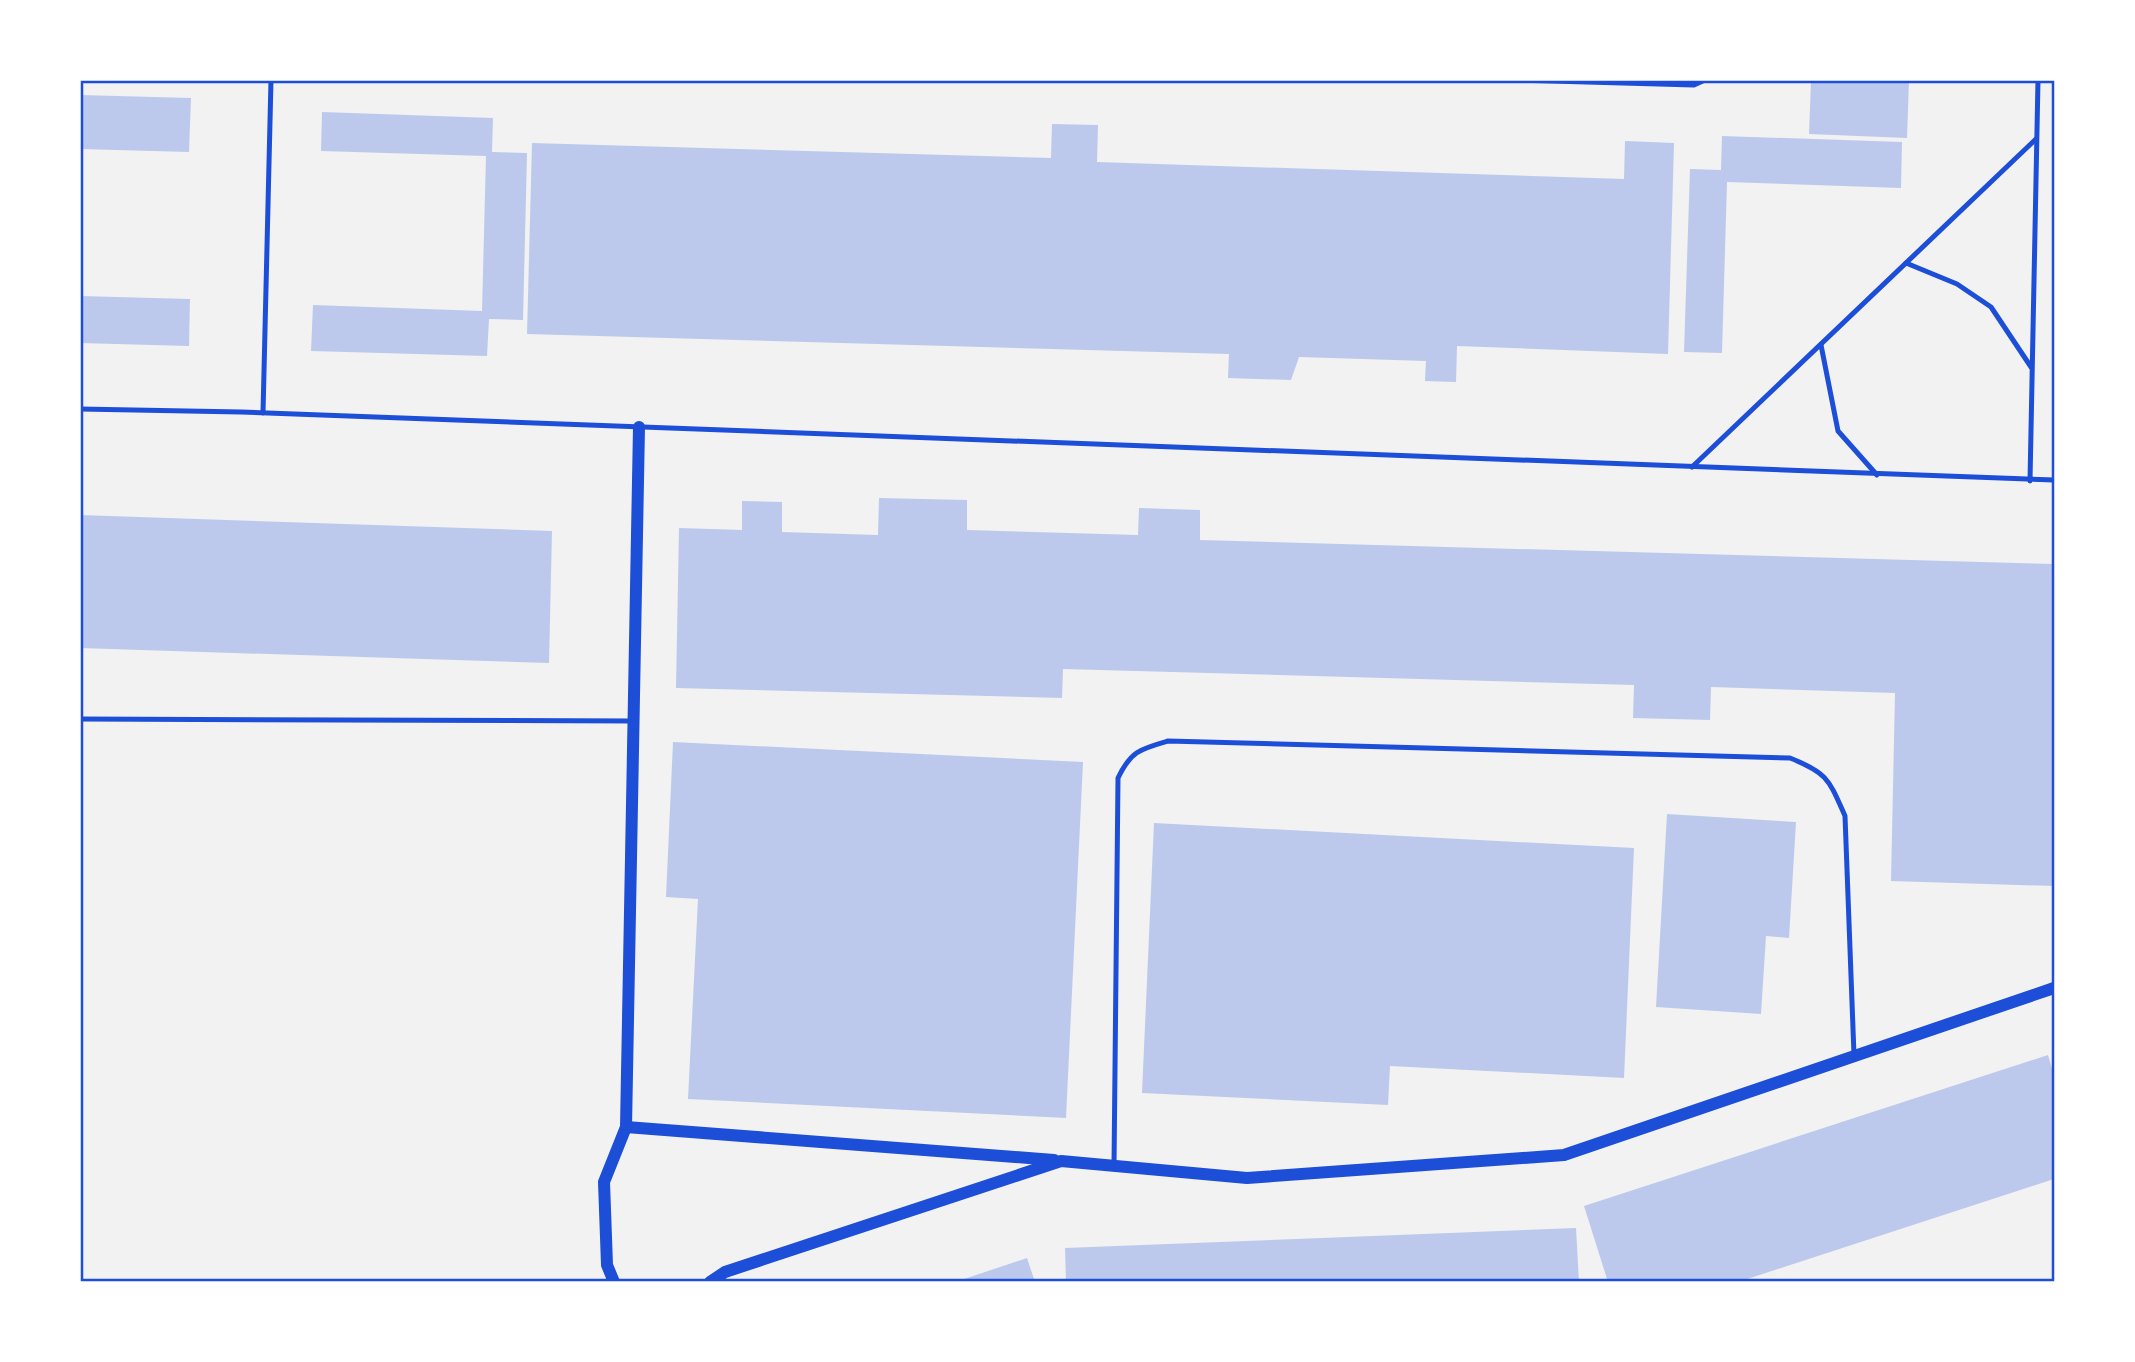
<svg xmlns="http://www.w3.org/2000/svg" width="2135" height="1362" font-family="'Titillium Web',sans-serif">
  <rect width="100%" height="100%" fill="#f2f2f2"/>
  <g fill="#bdc9ec">
    <polygon points="1811,80 1909,80 1907,138 1809,134"/>
    <polygon points="80,95 191,98 189,152 80,149"/>
    <polygon points="322,112 493,118 492,152 527,153 523,320 489,319 487,356 311,351 313,305 482,311 486,156 321,151"/>
    <polygon points="1052,124 1098,125 1097,162 1624,179 1625,141 1674,143 1668,354 1457,346 1456,382 1425,381 1426,361 1299,357 1291,380 1228,378 1229,354 527,334 532,143 1051,158"/>
    <polygon points="1722,136 1902,142 1901,188 1727,182 1722,353 1684,352 1690,169 1721,170"/>
    <polygon points="80,296 190,299 189,346 80,343"/>
    <polygon points="879,498 967,500 967,530 1138,535 1139,508 1200,510 1200,540 2054,564 2054,886 1891,881 1895,693 1711,687 1710,720 1633,718 1634,685 1063,669 1062,698 676,688 679,528 742,530 742,501 782,502 782,532 878,535"/>
    <polygon points="80,515 552,531 549,663 80,648"/>
    <polygon points="673,742 1083,762 1066,1118 688,1099 698,899 666,897"/>
    <polygon points="1667,814 1796,822 1789,938 1766,936 1761,1014 1656,1007"/>
    <polygon points="1154,823 1634,848 1624,1078 1390,1066 1388,1105 1142,1093"/>
    <polygon points="2048,1055 2054,1076 2054,1179 1738,1282 1608,1282 1584,1206"/>
    <polygon points="1576,1228 1579,1282 1066,1282 1065,1248"/>
    <polygon points="1027,1258 1035,1282 958,1282 958,1281"/>
  </g>
  <g fill="none" stroke-linecap="round" stroke-linejoin="round">
    <g stroke="#1d4ed8" stroke-width="5">
      <polyline points="1515,80 1694,85 1705,80"/>
      <polyline points="1906,263 1957,284 1991,307 2031,367"/>
      <polyline points="1821,345 1838,431 1877,475"/>
      <polyline points="80,409 241,412 2054,480"/>
      <polyline points="263,413 271,80"/>
      <polyline points="1692,467 2036,139"/>
      <polyline points="2030,481 2038,80"/>
      <polyline points="80,719 633,721"/>
      <path d="M1114,1166L1118,778C1131,751 1140,749 1168,741L1790,758C1828,773 1829,780 1845,816L1854,1055"/>
    </g>
    <g stroke="#1d4ed8" stroke-width="12">
      <polyline points="626,1127 1054,1160"/>
      <polyline points="614,1282 607,1265 604,1182 626,1127 639,427"/>
      <polyline points="710,1282 725,1272 1061,1161 1247,1178 1564,1155 2054,988"/>
    </g>
  </g>
  <rect width="2135" height="1362" fill="none" stroke="#ffffff" stroke-width="164"/>
  <rect x="82" y="82" width="1971" height="1198" fill="none" stroke="#1d4ed8" stroke-width="2.5"/>
</svg>
